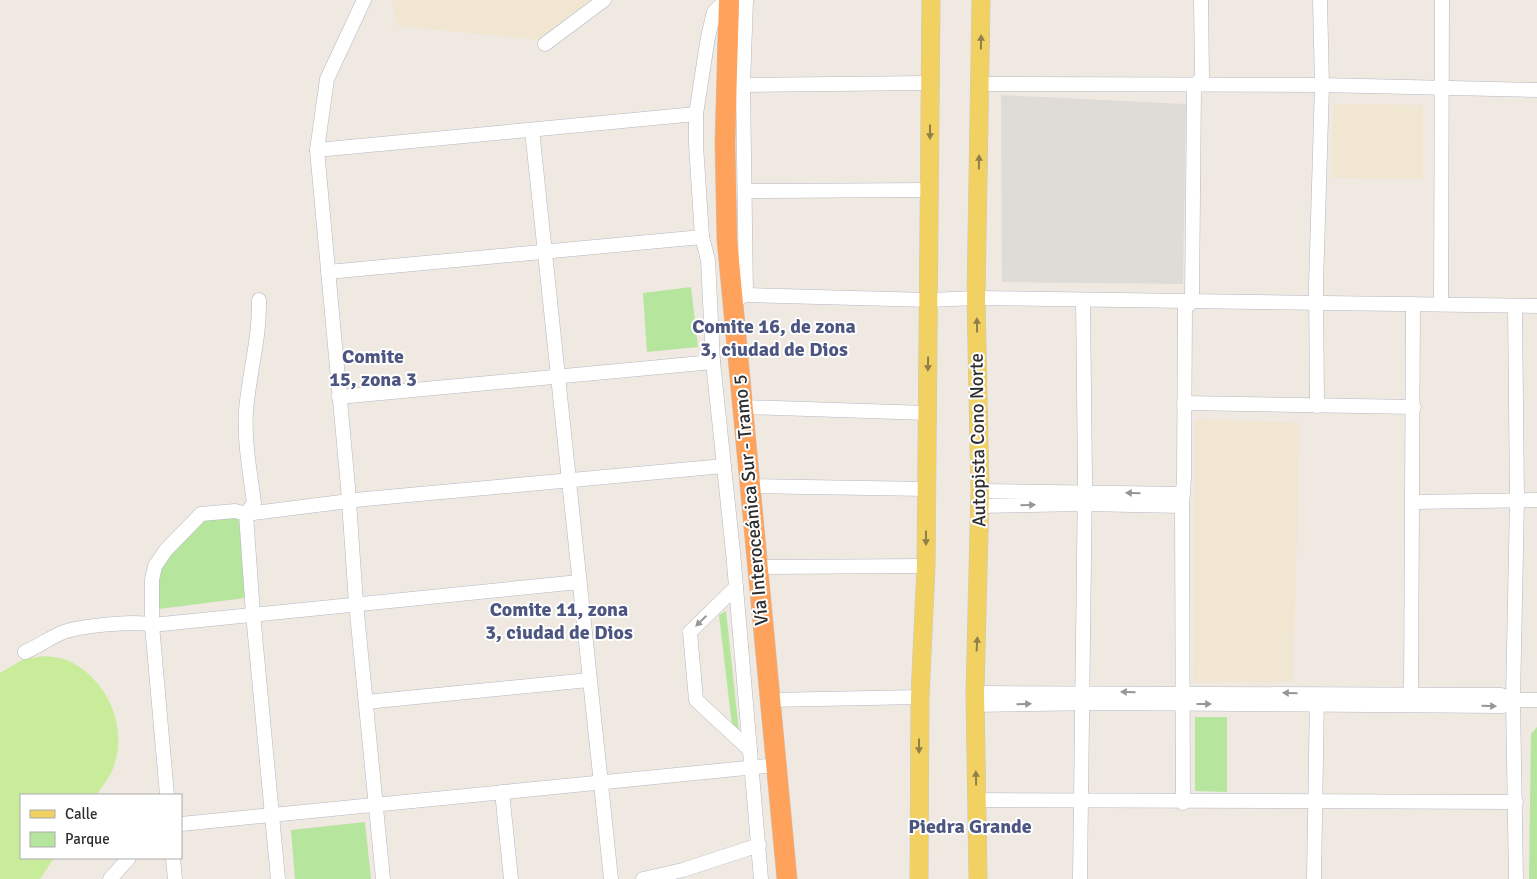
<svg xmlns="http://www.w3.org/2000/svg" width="1537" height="879" font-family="Signika,sans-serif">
  <rect width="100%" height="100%" fill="#efe9e1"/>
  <g fill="#f0e6d1">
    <polygon points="392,0 598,0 541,40 397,26"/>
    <polygon points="1333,104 1423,105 1423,179 1332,178"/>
    <polygon points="1195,419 1300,423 1293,682 1193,682"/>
  </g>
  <g fill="#b6e59e">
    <polygon points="691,287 698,347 647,352 643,293"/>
    <path d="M239,518L245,598L159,609C158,596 156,582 160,570C166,550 189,533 203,519Z"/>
    <polygon points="726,611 739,732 732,726 719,615"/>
    <polygon points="1195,717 1227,717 1227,792 1195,791"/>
    <polygon points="1537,727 1537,879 1529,879 1531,734"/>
    <polygon points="365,822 371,879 295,879 291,830"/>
  </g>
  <path fill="#c9ec9a" d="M45,656C53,657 64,658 71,662C110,682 130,732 111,773C107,781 101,788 96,795H21V858H54L40,879H0V673L24,659Z"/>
  <polygon fill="#dfdcd8" points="1001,95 1186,104 1183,284 1002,282"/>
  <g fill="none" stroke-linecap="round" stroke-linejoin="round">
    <g stroke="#b4b7c1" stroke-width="15">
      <g id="minor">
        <polyline points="364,0 327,79 317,150 348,487 356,603 383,879"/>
        <polyline points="726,0 714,12 708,37 696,114 696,145 702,237 708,260 713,362 733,552 761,879"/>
        <polyline points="746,0 743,85 746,295"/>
        <polyline points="545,44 604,0"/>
        <polyline points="980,84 1322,85 1537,90"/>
        <polyline points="743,85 930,83"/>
        <polyline points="532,130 611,879"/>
        <polyline points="317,150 696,114"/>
        <polyline points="746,191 929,190"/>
        <polyline points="328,272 702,237"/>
        <path d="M259,300C260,338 249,373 246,411C244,441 250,472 254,503L246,514L253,614L278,879"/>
        <polyline points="733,301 746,295 929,300 976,298 1537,306"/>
        <polyline points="1441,304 1442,0"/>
        <polyline points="1515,307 1517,500 1513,700 1516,879"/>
        <polyline points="339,397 713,362"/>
        <polyline points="1184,403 1414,407"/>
        <polyline points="1317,406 1316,285 1322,85 1320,0"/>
        <polyline points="743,407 927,413"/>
        <polyline points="750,486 926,489"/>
        <polyline points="980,491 1182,494"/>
        <polyline points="1413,502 1537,500"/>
        <polyline points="979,506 1084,504 1182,506"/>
        <polyline points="757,567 926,566"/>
        <polyline points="736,587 690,632 696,700 750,750"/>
        <path d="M25,652C37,647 48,639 59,634C75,626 136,620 152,625L579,582"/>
        <polyline points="975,693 1501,695 1513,700 1537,700"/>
        <polyline points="1411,696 1413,304"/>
        <polyline points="770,700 920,697"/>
        <polyline points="366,702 589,680"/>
        <polyline points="975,705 1101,703 1502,706 1513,700"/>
        <polyline points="502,792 511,879"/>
        <polyline points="167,795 152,625 152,580 155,566 166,550 201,514 235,511 246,514 365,499 724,466"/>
        <polyline points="977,800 1516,802"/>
        <polyline points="1183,803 1182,506 1184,478 1185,308 1192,302 1194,86 1202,78 1201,0"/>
        <polyline points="181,824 777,765"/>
        <polyline points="173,858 175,879"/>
        <polyline points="110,879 129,858"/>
        <polyline points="643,879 683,870 759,845"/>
        <polyline points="1080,879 1085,479 1083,300"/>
        <polyline points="1314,879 1317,697"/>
      </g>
    </g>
    <g stroke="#c9c9c9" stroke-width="19">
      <g id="major">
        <polyline points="919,879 920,697 926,566 931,0"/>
        <polyline points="978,879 975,693 980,491 976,298 981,0"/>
      </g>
    </g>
    <g stroke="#c9c9c9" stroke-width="21">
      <polyline id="highway" points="729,0 725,143 727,240 787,879"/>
    </g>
    <use href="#minor" stroke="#fff" stroke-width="14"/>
    <use href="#major" stroke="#f2d163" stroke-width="18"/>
    <use href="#highway" stroke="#ffa35c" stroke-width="20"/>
  </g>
  <defs><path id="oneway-solid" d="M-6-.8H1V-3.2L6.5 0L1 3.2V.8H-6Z" transform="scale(1.25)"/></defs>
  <g fill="#908048">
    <use href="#oneway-solid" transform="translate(981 42) rotate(-89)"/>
    <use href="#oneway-solid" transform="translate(930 132) rotate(90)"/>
    <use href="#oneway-solid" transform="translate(979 162) rotate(-89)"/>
    <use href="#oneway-solid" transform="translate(977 325) rotate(-91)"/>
    <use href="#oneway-solid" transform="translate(928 364) rotate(91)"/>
    <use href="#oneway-solid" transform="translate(926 538) rotate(90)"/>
    <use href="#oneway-solid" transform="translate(977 644) rotate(-87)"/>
    <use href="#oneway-solid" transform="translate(919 746) rotate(90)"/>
    <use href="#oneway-solid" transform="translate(976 778) rotate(-91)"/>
  </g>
  <g fill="#969696">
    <use href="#oneway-solid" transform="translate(1133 493) rotate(-179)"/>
    <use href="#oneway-solid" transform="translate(1028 505) rotate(-1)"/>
    <use href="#oneway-solid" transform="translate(701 621) rotate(136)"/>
    <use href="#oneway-solid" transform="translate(1128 692) rotate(-179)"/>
    <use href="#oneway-solid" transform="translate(1290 693) rotate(-179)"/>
    <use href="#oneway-solid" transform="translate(1024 704) rotate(-1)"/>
    <use href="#oneway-solid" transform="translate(1204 704)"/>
    <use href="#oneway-solid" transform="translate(1489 706) rotate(1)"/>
  </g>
  <g text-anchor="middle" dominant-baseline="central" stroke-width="4" stroke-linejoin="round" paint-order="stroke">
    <g font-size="19" fill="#2e2e2e" stroke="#fff">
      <text transform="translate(978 440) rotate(-91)">Autopista Cono Norte</text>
      <text transform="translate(751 500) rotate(-95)">Vía Interoceánica Sur - Tramo 5</text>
    </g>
    <g font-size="20" font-weight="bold" fill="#4d5680" stroke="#fff">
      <text x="774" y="326">Comite 16, de zona<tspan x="774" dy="23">3, ciudad de Dios</tspan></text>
      <text x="373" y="356">Comite<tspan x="373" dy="23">15, zona 3</tspan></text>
      <text x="559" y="609">Comite 11, zona<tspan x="559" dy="23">3, ciudad de Dios</tspan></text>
      <text x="970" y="826">Piedra Grande</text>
    </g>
  </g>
  <rect x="20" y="794" width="162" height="65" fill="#ffffff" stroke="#ababab"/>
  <rect x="30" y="810" width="25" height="8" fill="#f2d163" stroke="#ababab"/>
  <text x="65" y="819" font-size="15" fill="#2e2e2e">Calle</text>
  <rect x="30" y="832" width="25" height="15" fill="#b6e59e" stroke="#ababab"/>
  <text x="65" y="844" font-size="15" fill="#2e2e2e">Parque</text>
</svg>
